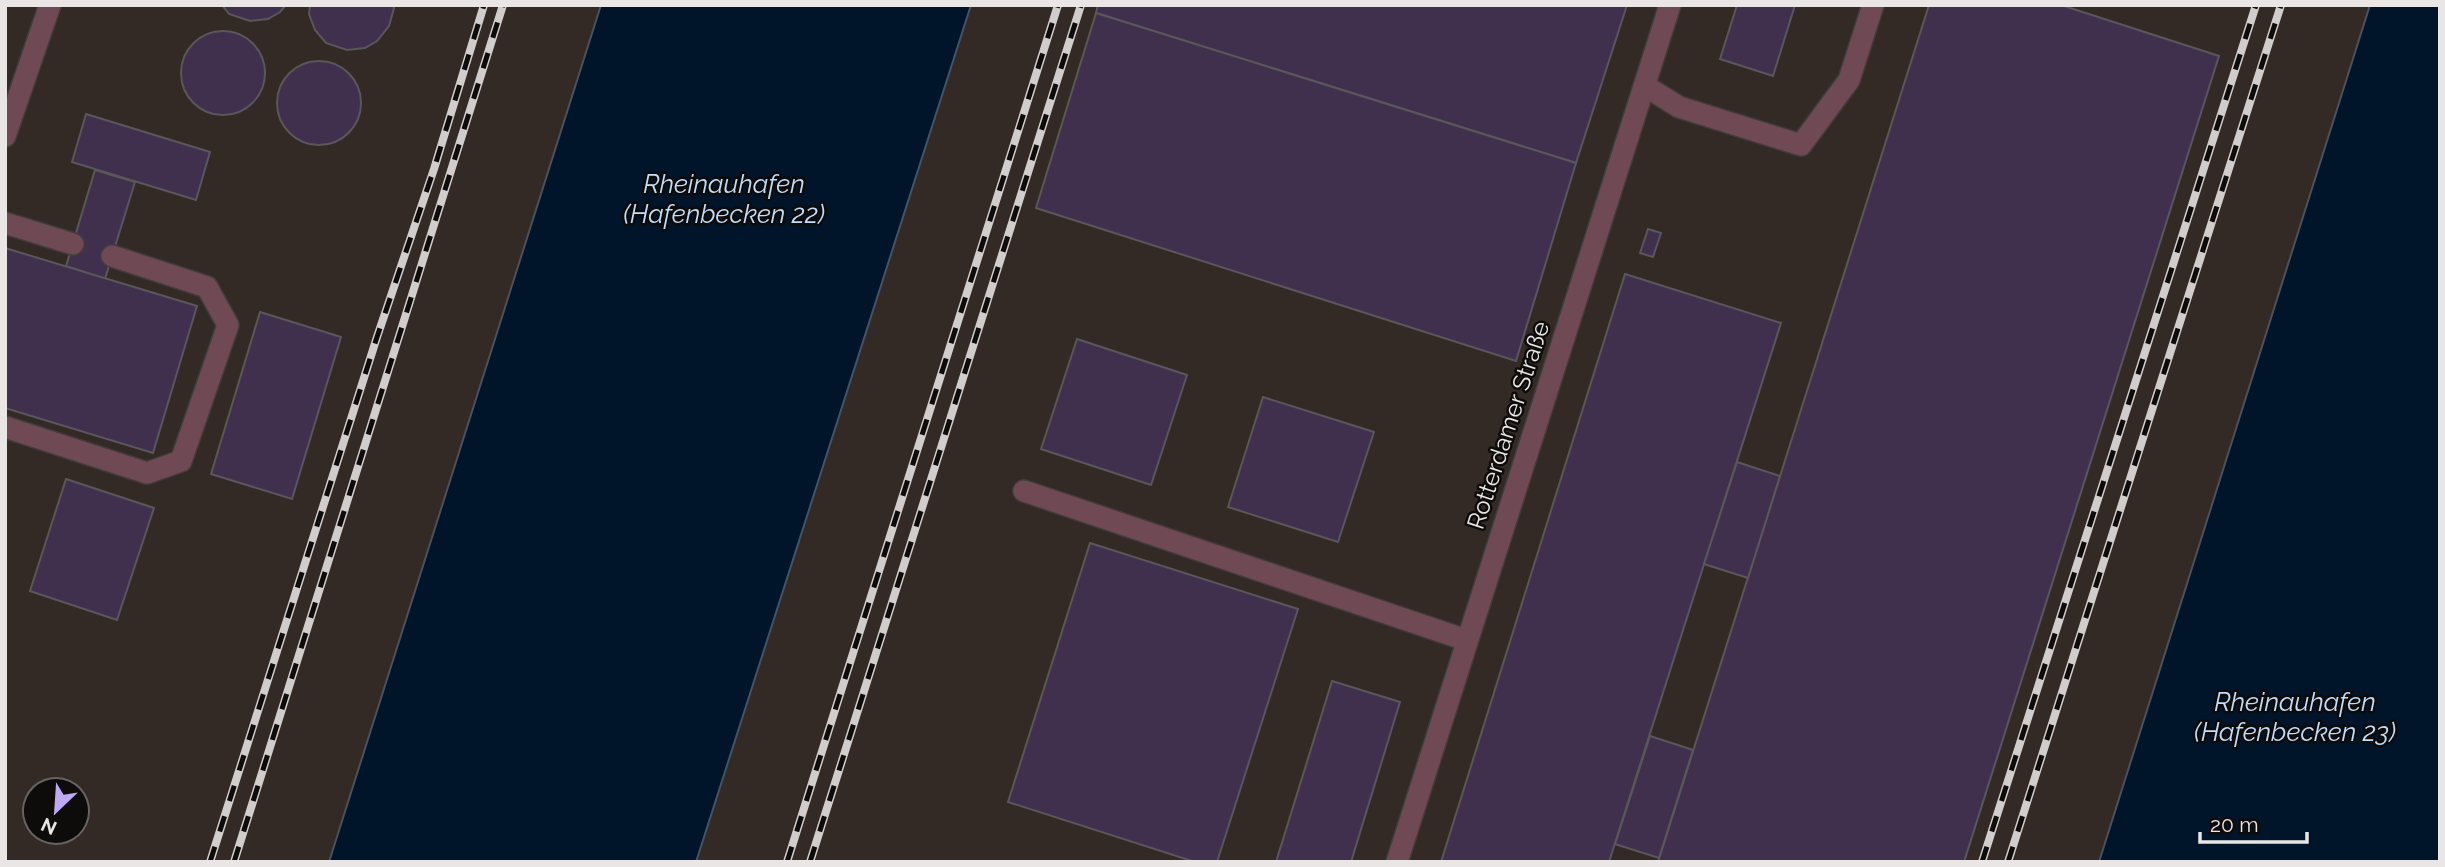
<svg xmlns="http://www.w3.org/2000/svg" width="2445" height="867" font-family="Raleway,sans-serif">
  <rect width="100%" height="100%" fill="#262220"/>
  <g fill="#332a25" fill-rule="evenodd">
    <path d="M5,5H601L329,862H5ZM35,790H77V832H35Z"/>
    <polygon points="971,5 2370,5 2099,862 696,862"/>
  </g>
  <g fill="#00142a" stroke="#465362" stroke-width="2">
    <polygon points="601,5 971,5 696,862 329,862"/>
    <polygon points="2370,5 2440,5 2440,862 2099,862"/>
  </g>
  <g fill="#40304e" stroke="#59575a" stroke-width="2">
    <polygon points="222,5 286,5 280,12 268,19 250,21 229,14"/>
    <polygon points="310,5 393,5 394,8 389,26 377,41 365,48 347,50 326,43 315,30 309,14"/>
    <polygon points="1098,5 1627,5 1576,163 1096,13"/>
    <polygon points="1737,5 1795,5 1773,76 1720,59"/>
    <polygon points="1929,5 2061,5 2219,56 1964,862 1658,862"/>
    <polygon points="1096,13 1576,163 1516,361 1036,208"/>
    <circle cx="223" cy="73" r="42"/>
    <circle cx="319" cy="103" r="42"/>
    <polygon points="86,114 210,152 196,200 72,162"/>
    <polygon points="95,170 135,182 105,279 66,266"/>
    <polygon points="1648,229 1661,233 1653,257 1640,253"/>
    <polygon points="5,248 197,306 153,453 5,408"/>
    <polygon points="1625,274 1781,323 1609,862 1441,862"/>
    <polygon points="260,312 341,337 292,499 211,474"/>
    <polygon points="1077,339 1187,375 1151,485 1041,449"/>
    <polygon points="1263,397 1374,432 1338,542 1228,507"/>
    <polygon points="1737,462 1780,476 1748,578 1704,564"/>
    <polygon points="66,479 154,508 117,620 30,591"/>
    <polygon points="1090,543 1298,609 1217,862 1195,862 1008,802"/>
    <polygon points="1332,681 1400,702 1351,862 1276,862"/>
    <polygon points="1650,736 1693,750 1659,858 1615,844"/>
  </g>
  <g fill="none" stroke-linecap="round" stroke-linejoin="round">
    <g stroke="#413d3c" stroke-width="24">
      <g id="lane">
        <polyline points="1645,86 1679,107 1801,145 1849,80 1873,5"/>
        <polyline points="5,136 50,5"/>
        <polyline points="5,223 73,244"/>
        <polyline points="5,427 147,473 181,461 228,325 207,287 112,256"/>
        <polyline points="1024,491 1466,640"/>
      </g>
    </g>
    <g stroke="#413d3c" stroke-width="24">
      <polyline id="street" points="1397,862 1670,5"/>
    </g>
    <use href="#lane" stroke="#6f4a55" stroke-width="21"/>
    <use href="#street" stroke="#6f4a55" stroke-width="21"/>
    <g stroke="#d0cdcc" stroke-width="8">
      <g id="rail">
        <polyline points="210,862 377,337 434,169 484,5"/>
        <polyline points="234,862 503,5"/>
        <polyline points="787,862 1058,5"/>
        <polyline points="810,862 1081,5"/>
        <polyline points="1982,862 2256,5"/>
        <polyline points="2008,862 2281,5"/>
      </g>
    </g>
    <use href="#rail" stroke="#0e0c0b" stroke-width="5" stroke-dasharray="16" stroke-linecap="butt"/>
  </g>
  <g text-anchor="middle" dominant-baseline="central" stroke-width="5" stroke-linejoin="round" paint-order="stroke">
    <g font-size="24" fill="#e9e6e5" stroke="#0e0c0b">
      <text transform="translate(1508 425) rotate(-72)">Rotterdamer Straße</text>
    </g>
    <g font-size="26" font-style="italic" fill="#c0defb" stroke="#0e0c0b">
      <text x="724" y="184">Rheinauhafen<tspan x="724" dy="30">(Hafenbecken 22)</tspan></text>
      <text x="2295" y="702">Rheinauhafen<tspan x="2295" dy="30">(Hafenbecken 23)</tspan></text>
    </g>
  </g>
  <rect width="2445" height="867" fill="none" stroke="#e9e6e5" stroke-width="14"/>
  <g transform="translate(56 811) rotate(205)"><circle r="33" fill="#0e0c0b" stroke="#666362" stroke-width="2"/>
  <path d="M0-5L12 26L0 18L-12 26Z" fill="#bfa8f4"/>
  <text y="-10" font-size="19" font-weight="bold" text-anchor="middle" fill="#e9e6e5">N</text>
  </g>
  <path d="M2200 832v10h107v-10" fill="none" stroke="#e9e6e5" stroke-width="3.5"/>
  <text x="2210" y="832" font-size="21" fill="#e9e6e5" stroke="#0e0c0b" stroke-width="5" paint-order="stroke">20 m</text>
</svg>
